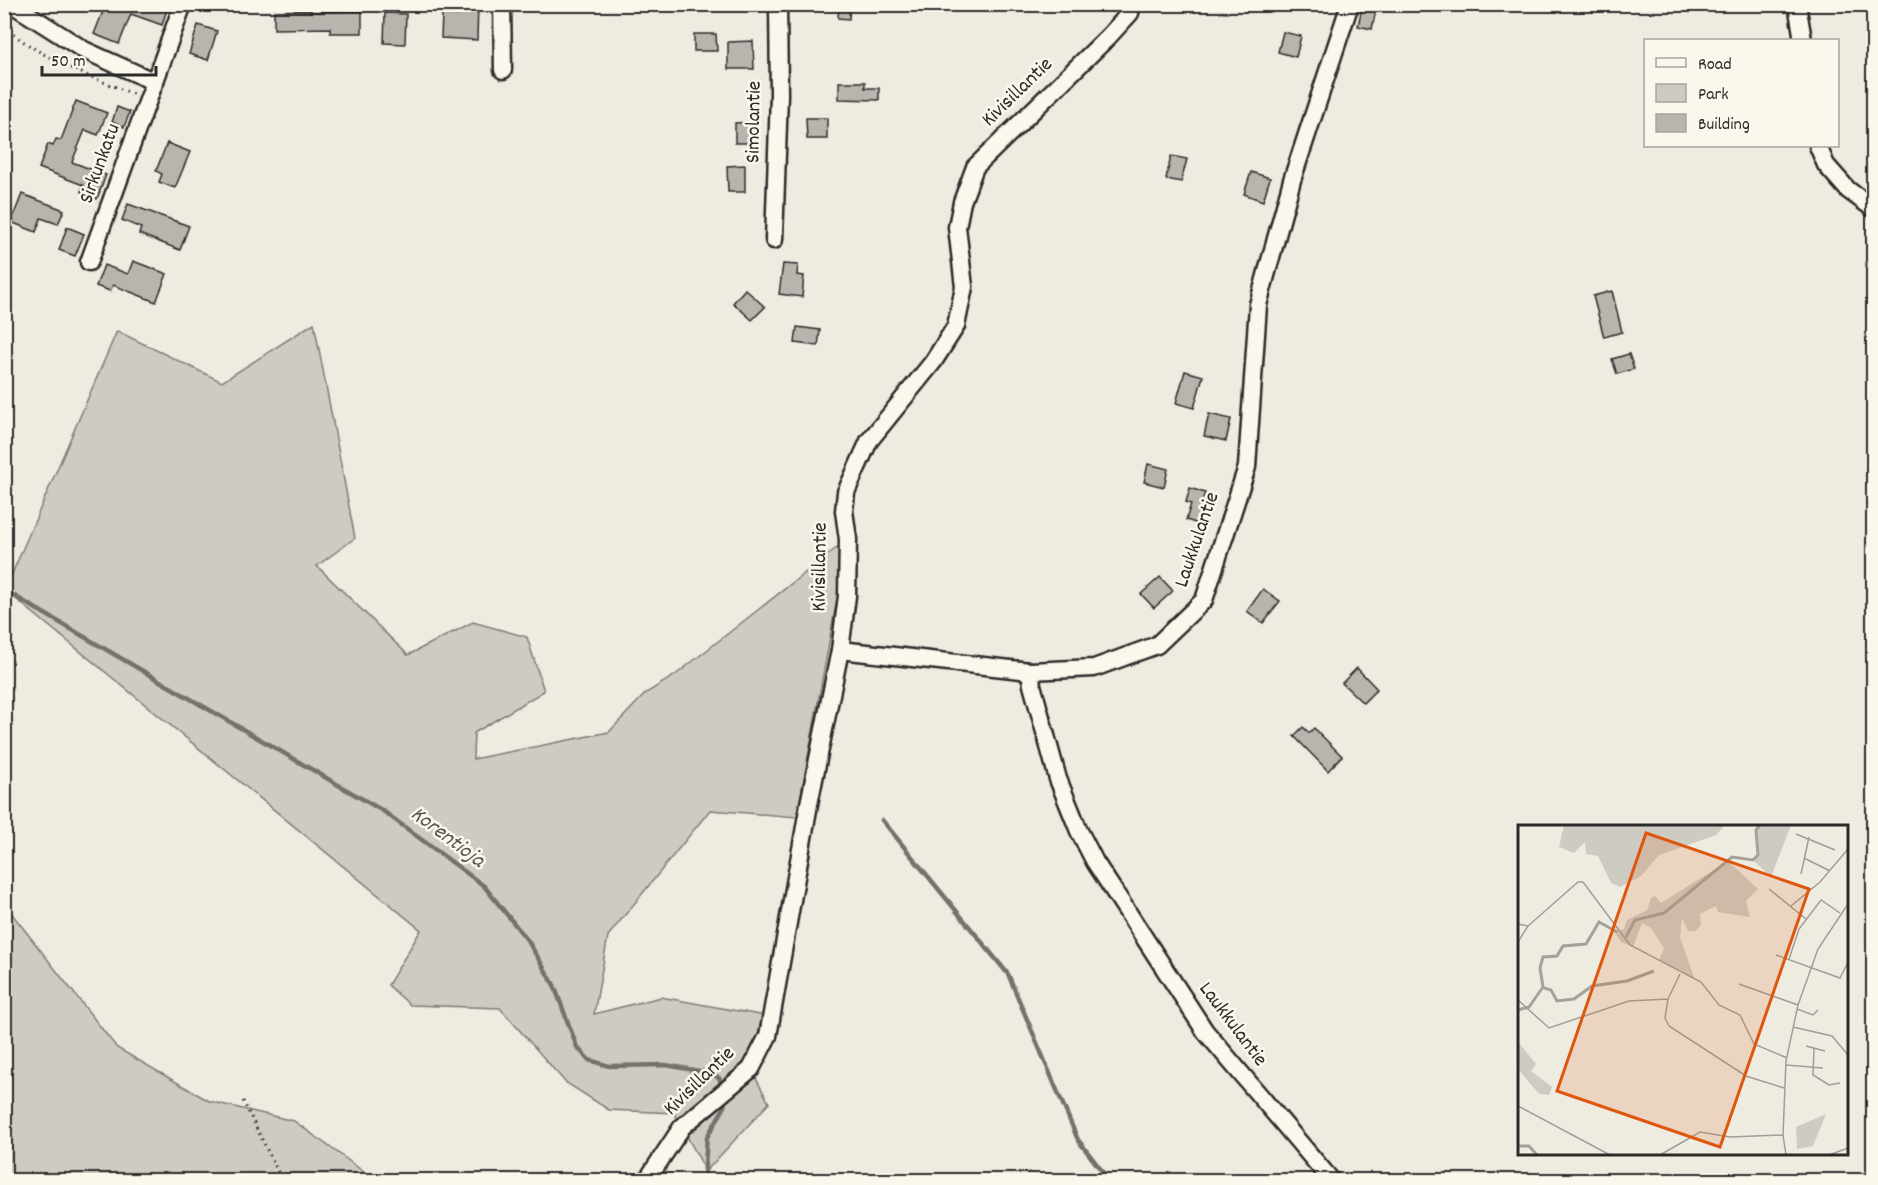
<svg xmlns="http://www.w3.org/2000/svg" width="1878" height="1185" font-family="Dekko,sans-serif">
  <rect width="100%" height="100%" fill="#eeebe0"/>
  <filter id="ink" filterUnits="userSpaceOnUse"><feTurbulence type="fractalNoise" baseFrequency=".0167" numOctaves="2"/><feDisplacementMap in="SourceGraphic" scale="12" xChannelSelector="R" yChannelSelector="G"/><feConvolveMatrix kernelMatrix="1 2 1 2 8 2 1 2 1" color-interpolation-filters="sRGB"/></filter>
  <g filter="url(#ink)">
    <g fill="#cecbc2" stroke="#7c7b76" stroke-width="1.5">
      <polygon points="314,323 355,538 317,566 408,655 473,622 527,637 544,691 474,733 473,759 609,732 646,693 674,676 848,539 797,817 710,810 608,936 594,1014 661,997 771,1017 751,1069 769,1103 706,1171 674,1113 609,1110 565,1082 500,1008 410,1005 388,985 421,930 5,590 117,331 222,382"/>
      <polygon points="5,905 117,1048 209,1101 294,1121 375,1180 5,1180"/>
    </g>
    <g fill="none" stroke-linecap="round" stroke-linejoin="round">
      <g stroke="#74726e" stroke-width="4.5">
        <polyline points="4,590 383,811 484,886 528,941 554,985 577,1047 589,1060 609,1066 666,1065 710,1073 719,1078 723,1087"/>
        <polyline points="882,820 1008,974 1078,1140 1109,1180"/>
        <polyline points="704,1180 707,1137 724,1108 725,1098"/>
      </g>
    </g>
    <g fill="#b8b5ae" stroke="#2b2b2b" stroke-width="1.5">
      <polygon points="106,4 153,4 167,9 162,25 131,14 119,44 94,34"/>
      <polygon points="460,4 478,4 477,40 441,38 442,14 459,15"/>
      <polygon points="839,4 850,4 849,19 838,18"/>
      <polygon points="1362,7 1376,10 1372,29 1358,26"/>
      <polygon points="311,10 311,12 362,11 362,33 330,33 330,28 274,29 274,11"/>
      <polygon points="385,13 406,14 405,44 384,43"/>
      <polygon points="198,25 217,31 208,60 189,54"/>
      <polygon points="1283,32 1301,36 1296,57 1278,52"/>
      <polygon points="694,34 716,34 717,51 694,51"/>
      <polygon points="753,41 754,69 728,69 728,42"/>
      <polygon points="839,82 865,82 865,88 879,88 879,100 839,99"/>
      <polygon points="76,101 107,113 98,135 85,130 72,162 106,175 97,199 81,192 83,185 39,168 48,144 53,146 56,139 61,140"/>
      <polygon points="117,107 130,112 124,127 112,122"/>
      <polygon points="806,118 827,118 827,139 807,139"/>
      <polygon points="756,122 757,143 735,143 735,123"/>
      <polygon points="167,143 190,152 175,188 159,182 162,174 156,171"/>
      <polygon points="1171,156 1187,159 1181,182 1166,179"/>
      <polygon points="745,165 745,192 728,192 727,166"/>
      <polygon points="1251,172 1270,178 1263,201 1244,194"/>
      <polygon points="22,194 64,210 58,224 41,218 36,232 11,222"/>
      <polygon points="128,204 189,226 180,250 139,234 141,228 122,220"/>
      <polygon points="67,227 84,234 75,256 59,250"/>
      <polygon points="133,261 167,274 156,302 113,285 110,291 96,286 104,265 128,274"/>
      <polygon points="783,264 798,265 797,275 804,276 802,297 779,294"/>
      <polygon points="745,289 765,307 752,320 733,303"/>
      <polygon points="1612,291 1622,332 1604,337 1593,296"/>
      <polygon points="797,327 820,330 818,346 795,343"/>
      <polygon points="1629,354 1634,369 1617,374 1612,359"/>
      <polygon points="1185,371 1203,376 1194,408 1176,403"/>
      <polygon points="1209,414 1231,419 1226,441 1204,436"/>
      <polygon points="1148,464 1168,469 1164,487 1144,482"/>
      <polygon points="1190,488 1205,493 1203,498 1213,501 1205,526 1186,520 1191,504 1186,502"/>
      <polygon points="1160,577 1173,591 1154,608 1141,594"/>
      <polygon points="1263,589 1280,601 1263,623 1247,611"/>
      <polygon points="1357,668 1377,689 1363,703 1342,683"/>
      <polygon points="1303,727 1309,733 1314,728 1342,756 1328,771 1294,736"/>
    </g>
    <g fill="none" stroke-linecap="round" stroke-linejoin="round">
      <g stroke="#2b2b2b" stroke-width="21">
        <g id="minor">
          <polyline points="12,4 84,50 155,82"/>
          <polyline points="502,4 503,70"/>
          <polyline points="1797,4 1803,40"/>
          <polyline points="1818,146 1826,165 1848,190 1874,209"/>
          <polyline points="774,240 779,95 778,4"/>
          <polyline points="89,262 183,4"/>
          <polyline points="840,650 1030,671"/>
          <polyline points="647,1180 682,1127 751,1069 768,1036 809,804 840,650 847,596 848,539 844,511 846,492 869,441 933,362 956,326 964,287 957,227 962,202 975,167 1108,37 1130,13 1132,4"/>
          <polyline points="1331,1180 1205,1031 1095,862 1079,831 1058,779 1032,685 1030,671 1094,668 1157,645 1204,600 1247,467 1258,305 1292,180 1350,4"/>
        </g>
      </g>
      <g stroke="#2b2b2b" stroke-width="3" stroke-dasharray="1.5 4.5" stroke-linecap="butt">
        <path d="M4,27C46,61 86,75 136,95"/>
        <polyline points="243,1101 282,1180"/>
      </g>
      <use href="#minor" stroke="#fbf7ec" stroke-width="16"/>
    </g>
  </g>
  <g text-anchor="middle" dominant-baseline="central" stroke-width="5" stroke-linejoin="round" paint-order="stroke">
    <g font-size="21" fill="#2b2b2b" stroke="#fbf7ec">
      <text transform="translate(1018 93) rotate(-44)">Kivisillantie</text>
      <text transform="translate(755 122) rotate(-89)">Simolantie</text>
      <text transform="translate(101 164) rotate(-70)">Sirkunkatu</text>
      <text transform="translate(1198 540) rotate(-71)">Laukkulantie</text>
      <text transform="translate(821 567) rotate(-89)">Kivisillantie</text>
      <text transform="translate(1232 1025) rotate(53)">Laukkulantie</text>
      <text transform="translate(700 1082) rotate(-44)">Kivisillantie</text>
    </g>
    <g font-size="22" font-style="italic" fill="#555552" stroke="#fbf7ec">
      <text transform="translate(447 838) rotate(37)">Korentioja</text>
    </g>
  </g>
  <g transform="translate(1518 825)">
    <rect width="330" height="330" fill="#eeebe0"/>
    <path d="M46,0H207L198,10L141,30L123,51L102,62L93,58L80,31L68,29L67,17L56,28L41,22ZM242,0H273L253,52L235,35L240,30L238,5ZM210,36L240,64L228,76L232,92L200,87L198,81L182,89L183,99L178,106H170L164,93L162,113L177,155L141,135L146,123L133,103L124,98L115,122L103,117L96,106L106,104L109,95L129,85L133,73L137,71L143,78ZM0,217L18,239L13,246L34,262L31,270L21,269L0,244ZM308,289L295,321L279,324L278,302Z" fill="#cecbc2"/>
    <path fill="none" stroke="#a4a29a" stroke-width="3" d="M108,112L117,95L146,88L214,32L235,35L240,30L238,5L242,0M26,163L33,165L39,176L56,174L74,161L109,156L136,146M0,185L11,182L25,162L22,143L25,132L39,131L45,121L68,119L81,97L99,107M0,321H11L19,330"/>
    <path fill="none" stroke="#a09e98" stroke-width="1.5" d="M278,9L317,25M286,33L312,46M283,49L291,12M251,64L288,94M273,81L302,57L330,24M0,99L10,101L60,57H65L112,120L183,157L201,180L222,190L236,219L269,233M0,117L10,101M258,130L322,153L330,137M271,134L281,104L303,75L322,88M221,159L280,180M150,174L162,149M0,175L31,203L111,176L150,174L147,193L151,201L228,251L266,263M279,184L295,190L300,185M275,202L314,211L330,230M288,221L307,226M296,223L295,250L311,260L322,258M268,240L305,243M0,281L92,330M142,330L182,307L212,312L265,310M268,330L265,310L268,236L280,180L300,124L330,79M311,330L330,323"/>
    <path fill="#df570e" fill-opacity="0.15" stroke="#df570e" stroke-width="3" d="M128,8L291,64L202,322L39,266Z"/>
    <rect width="330" height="330" fill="none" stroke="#2b2b2b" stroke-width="3"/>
  </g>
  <rect width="1878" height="1185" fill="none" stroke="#fbf7ec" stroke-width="24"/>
  <rect x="12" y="12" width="1854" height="1161" fill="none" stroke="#2b2b2b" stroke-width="2" filter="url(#ink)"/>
  <rect x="1644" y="39" width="195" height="108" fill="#fbf7ec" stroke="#a8a59f" stroke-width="1.5"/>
  <rect x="1656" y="58" width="30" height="9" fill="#fbf7ec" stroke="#a8a59f" stroke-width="1.5"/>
  <text x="1698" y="69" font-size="18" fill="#2b2b2b">Road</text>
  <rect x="1656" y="84" width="30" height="18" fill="#cecbc2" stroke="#a8a59f" stroke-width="1.5"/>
  <text x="1698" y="99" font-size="18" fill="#2b2b2b">Park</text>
  <rect x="1656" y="114" width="30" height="18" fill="#b8b5ae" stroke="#a8a59f" stroke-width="1.5"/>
  <text x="1698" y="129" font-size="18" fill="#2b2b2b">Building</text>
  <path d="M42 66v9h114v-9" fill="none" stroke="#2b2b2b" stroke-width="3"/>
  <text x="51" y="66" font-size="18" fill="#2b2b2b" stroke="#fbf7ec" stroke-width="4.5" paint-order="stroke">50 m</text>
</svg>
